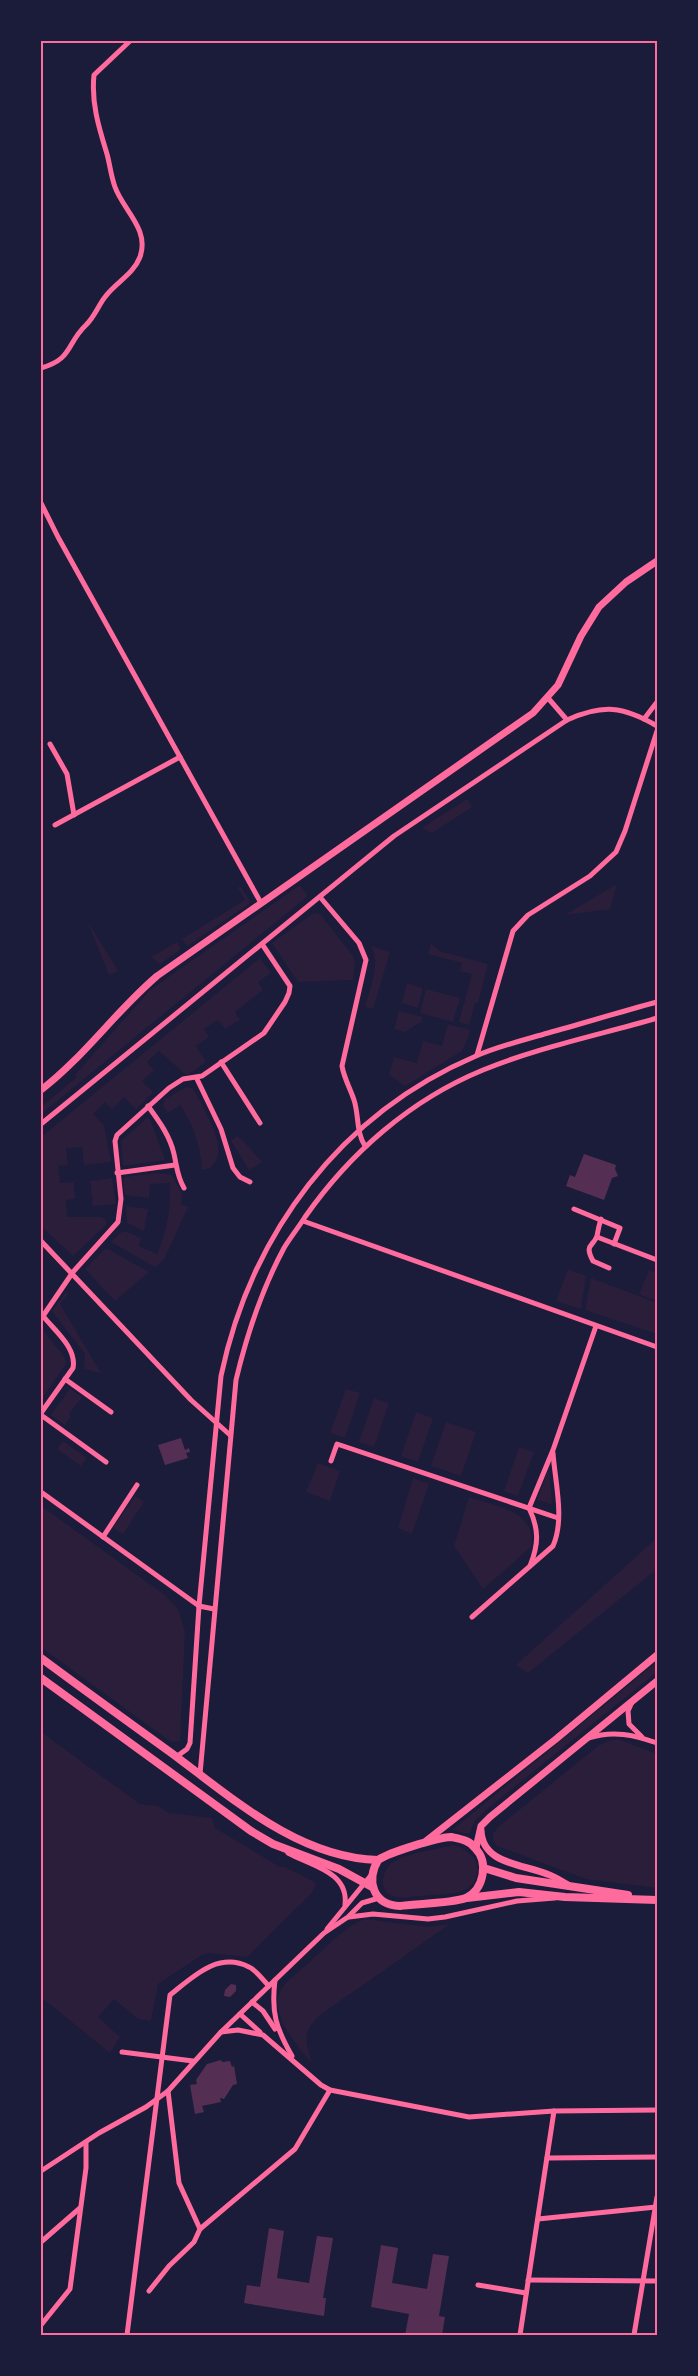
<svg xmlns="http://www.w3.org/2000/svg" width="698" height="2376" font-family="'DM Sans',sans-serif">
  <rect width="100%" height="100%" fill="#1b1b3a"/>
  <g fill="#2a1e3b">
    <polygon points="467,799 472,807 432,833 422,828"/>
    <polygon points="617,884 610,909 565,915"/>
    <polygon points="300,885 308,896 41,1114 41,1107 77,1077 75,1075 150,990"/>
    <polygon points="240,886 250,901 249,904 187,946 182,939 245,900 238,888"/>
    <polygon points="314,913 320,914 353,956 355,964 353,980 298,982 272,943"/>
    <polygon points="87,920 118,971 109,975"/>
    <polygon points="177,942 181,949 160,964 151,957"/>
    <polygon points="431,943 439,951 488,964 478,1003 475,1003 469,1025 459,1022 472,974 460,971 462,963 428,954"/>
    <path d="M371,946L390,952L373,1009L365,1007C370,987 381,965 371,946Z"/>
    <polygon points="260,958 271,973 258,982 263,990 235,1012 240,1020 225,1029 218,1020 204,1029 209,1037 196,1046 206,1062 189,1074 185,1074 159,1051 147,1062 154,1070 142,1081 153,1092 136,1109 124,1097 112,1109 105,1102 93,1114 104,1125 111,1162 84,1165 82,1147 66,1148 68,1165 58,1166 60,1183 74,1182 75,1199 66,1200 67,1217 102,1217 106,1220 106,1225 73,1256 41,1226 41,1137"/>
    <polygon points="407,983 423,988 418,1008 402,1003"/>
    <polygon points="426,989 460,998 453,1022 420,1013"/>
    <polygon points="399,1011 423,1017 421,1022 405,1032 394,1029"/>
    <polygon points="448,1024 471,1030 462,1051 405,1086 389,1075 394,1057 417,1063 423,1041 442,1046"/>
    <path d="M186,1087L192,1088L196,1094C205,1113 232,1151 210,1168L202,1170C201,1146 193,1125 180,1105L168,1113L163,1106L165,1099Z"/>
    <polygon points="147,1118 150,1119 165,1160 123,1166 121,1141"/>
    <path d="M237,1136C247,1143 253,1153 262,1162L249,1170L231,1141Z"/>
    <path d="M157,1173L172,1175L182,1194L181,1204L188,1207L164,1260L155,1267L111,1242C124,1227 125,1231 141,1238L139,1246L157,1254C167,1231 171,1208 170,1183L150,1184L149,1198L125,1195L123,1182L125,1177Z"/>
    <polygon points="112,1178 116,1204 93,1206 90,1181"/>
    <polygon points="126,1206 148,1209 144,1231 127,1223"/>
    <polygon points="106,1248 149,1272 115,1301 85,1269"/>
    <polygon points="568,1269 586,1276 581,1309 556,1301"/>
    <polygon points="649,1270 657,1273 657,1301 639,1294"/>
    <polygon points="591,1278 657,1303 657,1334 585,1310"/>
    <polygon points="66,1292 68,1294 60,1304 101,1373 84,1369 85,1354 52,1311"/>
    <polygon points="41,1328 65,1358 66,1364 41,1400"/>
    <polygon points="70,1389 82,1397 69,1414 71,1416 65,1425 51,1415"/>
    <polygon points="346,1389 360,1393 345,1438 330,1433"/>
    <polygon points="374,1398 389,1403 374,1447 359,1442"/>
    <polygon points="416,1412 433,1418 418,1462 401,1456"/>
    <polygon points="446,1422 476,1432 461,1476 431,1466"/>
    <polygon points="63,1441 87,1458 81,1466 57,1449"/>
    <polygon points="519,1447 534,1452 518,1496 504,1491"/>
    <polygon points="318,1463 340,1471 330,1501 306,1492"/>
    <polygon points="549,1468 552,1504 537,1500"/>
    <polygon points="413,1478 429,1484 412,1534 398,1528"/>
    <polygon points="135,1496 144,1502 123,1534 113,1528"/>
    <path d="M469,1497C495,1506 538,1511 531,1547L483,1589L454,1546Z"/>
    <polygon points="41,1506 165,1595 178,1609 185,1631 180,1741 171,1742 41,1647"/>
    <polygon points="657,1538 657,1569 528,1673 516,1665"/>
    <polygon points="657,1662 657,1672 487,1809 475,1821 469,1834 452,1830"/>
    <polygon points="41,1732 140,1804 158,1806 169,1813 212,1818 215,1828 280,1867 285,1867 313,1881 316,1885 311,1894 247,1957 208,1953 202,1955 158,1984 151,2021 138,2019 114,1999 98,2017 120,2037 110,2053 41,1997"/>
    <polygon points="618,1739 657,1754 657,1888 586,1879 497,1846 493,1840 493,1834 498,1827 598,1746 608,1741"/>
    <path d="M454,1845C468,1850 483,1860 476,1878C474,1882 471,1887 466,1889C454,1896 435,1894 421,1896C413,1896 402,1899 395,1897C377,1892 381,1868 395,1861C411,1852 435,1850 454,1845Z"/>
    <path d="M364,1919L428,1927L450,1924L320,2015C302,2033 305,2039 312,2063C298,2046 266,2013 282,1988C289,1978 304,1968 313,1959C329,1944 344,1928 364,1919Z"/>
  </g>
  <g fill="#542f53">
    <polygon points="584,1154 616,1165 615,1169 618,1176 612,1178 604,1200 566,1186 570,1175 575,1177"/>
    <polygon points="181,1438 185,1450 189,1448 190,1452 186,1453 188,1458 165,1465 158,1445"/>
    <polygon points="231,1984 236,1985 236,1991 230,1997 224,1996 225,1990"/>
    <polygon points="221,2060 222,2062 230,2061 232,2067 234,2066 237,2084 233,2085 224,2099 220,2098 221,2102 202,2106 204,2112 195,2114 190,2085 197,2084 196,2080 207,2064"/>
    <polygon points="269,2228 284,2231 277,2278 309,2283 317,2236 333,2238 323,2298 326,2298 324,2316 244,2303 247,2285 260,2287"/>
    <polygon points="381,2245 398,2248 392,2283 427,2289 433,2254 449,2256 439,2316 445,2317 442,2335 405,2335 409,2314 371,2307"/>
  </g>
  <g fill="none" stroke-linecap="round" stroke-linejoin="round">
    <g stroke="#ff6b9d" stroke-width="5">
      <path d="M41,368C73,359 66,344 86,325C95,316 98,306 105,297C116,282 133,275 140,257C150,229 123,210 115,187C111,176 110,165 107,154C99,128 91,103 94,75L130,41"/>
      <polyline points="41,503 58,537 261,903"/>
      <polyline points="548,698 567,720"/>
      <polyline points="644,719 657,702"/>
      <polyline points="50,744 67,774 74,815"/>
      <polyline points="55,825 180,757"/>
      <path d="M320,897L359,943L366,960L342,1066C344,1078 350,1088 354,1100C359,1115 356,1132 365,1146"/>
      <polyline points="477,1055 513,931 528,915 590,876 616,852 625,831 657,731"/>
      <polyline points="221,1062 260,1123"/>
      <polyline points="197,1079 221,1129 233,1168 240,1177 250,1182"/>
      <path d="M148,1106C159,1121 170,1136 174,1154C177,1167 177,1176 184,1188"/>
      <path d="M41,1124L394,836L567,720C603,704 623,706 657,726"/>
      <polyline points="117,1173 175,1165"/>
      <polyline points="574,1209 620,1228 614,1244"/>
      <path d="M601,1219C599,1225 598,1230 597,1236C593,1247 584,1244 593,1261L609,1268"/>
      <polyline points="303,1221 657,1347"/>
      <polyline points="597,1237 657,1260"/>
      <polyline points="41,1241 191,1400 230,1435"/>
      <polyline points="65,1379 111,1412"/>
      <path d="M41,1413L73,1368C77,1348 55,1331 43,1316L73,1272L118,1222L121,1199L115,1141L117,1135L169,1088L183,1079L202,1076L264,1033L285,1002L289,993L290,986L262,944"/>
      <polyline points="41,1415 106,1462"/>
      <polyline points="331,1461 337,1444 558,1518"/>
      <polyline points="41,1492 199,1606 214,1609"/>
      <polyline points="103,1537 137,1485"/>
      <path d="M530,1566C539,1544 539,1529 529,1508L553,1450L596,1326"/>
      <path d="M472,1617L553,1546C565,1519 555,1482 553,1453"/>
      <polyline points="632,1702 628,1711 629,1724 642,1737"/>
      <path d="M589,1738C613,1730 634,1735 657,1743"/>
      <path d="M176,1757L187,1749L190,1743L199,1606L221,1376C251,1234 340,1114 476,1056C499,1046 524,1040 548,1033C584,1023 620,1012 657,1002"/>
      <path d="M200,1774L236,1380C247,1334 262,1289 284,1248C290,1238 298,1228 305,1217C350,1153 410,1100 483,1070C539,1047 599,1035 657,1018"/>
      <path d="M288,1853C312,1866 349,1872 345,1905"/>
      <polyline points="349,1917 373,1914 428,1919 445,1917 517,1901 555,1898"/>
      <polyline points="327,1929 372,1874"/>
      <path d="M275,1980C271,2013 276,2028 292,2056"/>
      <polyline points="252,2002 263,2011 275,2029"/>
      <polyline points="240,2014 260,2032"/>
      <polyline points="221,2032 238,2030 263,2035 321,2085 330,2090 469,2117 554,2111 657,2110"/>
      <polyline points="122,2052 193,2061"/>
      <polyline points="168,2091 179,2183 200,2229"/>
      <polyline points="547,2158 657,2157"/>
      <polyline points="41,2171 99,2133 146,2107 168,2091 221,2032 324,1933 348,1917 362,1903 379,1898"/>
      <polyline points="538,2219 656,2207"/>
      <polyline points="41,2242 80,2208"/>
      <polyline points="528,2280 657,2281"/>
      <polyline points="478,2285 526,2293"/>
      <polyline points="149,2291 169,2266 194,2242 200,2229 295,2149 330,2090"/>
      <polyline points="41,2325 70,2289 86,2168 86,2142"/>
      <path d="M127,2335L170,1995C193,1977 218,1951 249,1967C256,1970 263,1980 269,1986"/>
      <polyline points="520,2335 554,2111"/>
      <polyline points="634,2335 657,2197"/>
    </g>
    <g stroke="#ff6b9d" stroke-width="7">
      <path d="M41,1090C84,1057 116,1011 157,976L533,713L558,685L581,636L599,607L626,582L657,561"/>
      <path d="M481,1830C482,1864 522,1864 547,1874C554,1876 561,1881 568,1885"/>
      <polyline points="426,1841 556,1739 657,1655"/>
      <polyline points="476,1848 481,1826 490,1817 657,1681"/>
    </g>
    <g stroke="#ff6b9d" stroke-width="8">
      <path d="M41,1658C84,1690 127,1721 170,1752C231,1797 298,1858 378,1860"/>
      <polyline points="41,1678 251,1831 273,1844 339,1869 372,1887"/>
      <path d="M451,1837C460,1839 469,1840 475,1848C489,1862 484,1889 466,1898C453,1903 416,1904 400,1906C373,1905 366,1881 378,1860C390,1852 436,1838 451,1837Z"/>
      <polyline points="484,1868 516,1878 628,1895"/>
      <polyline points="467,1898 519,1892 565,1897 657,1900"/>
    </g>
  </g>
  <rect width="698" height="2376" fill="none" stroke="#1b1b3a" stroke-width="85"/>
  <rect x="42" y="42" width="614" height="2292" fill="none" stroke="#ff6b9d" stroke-width="2"/>
</svg>
